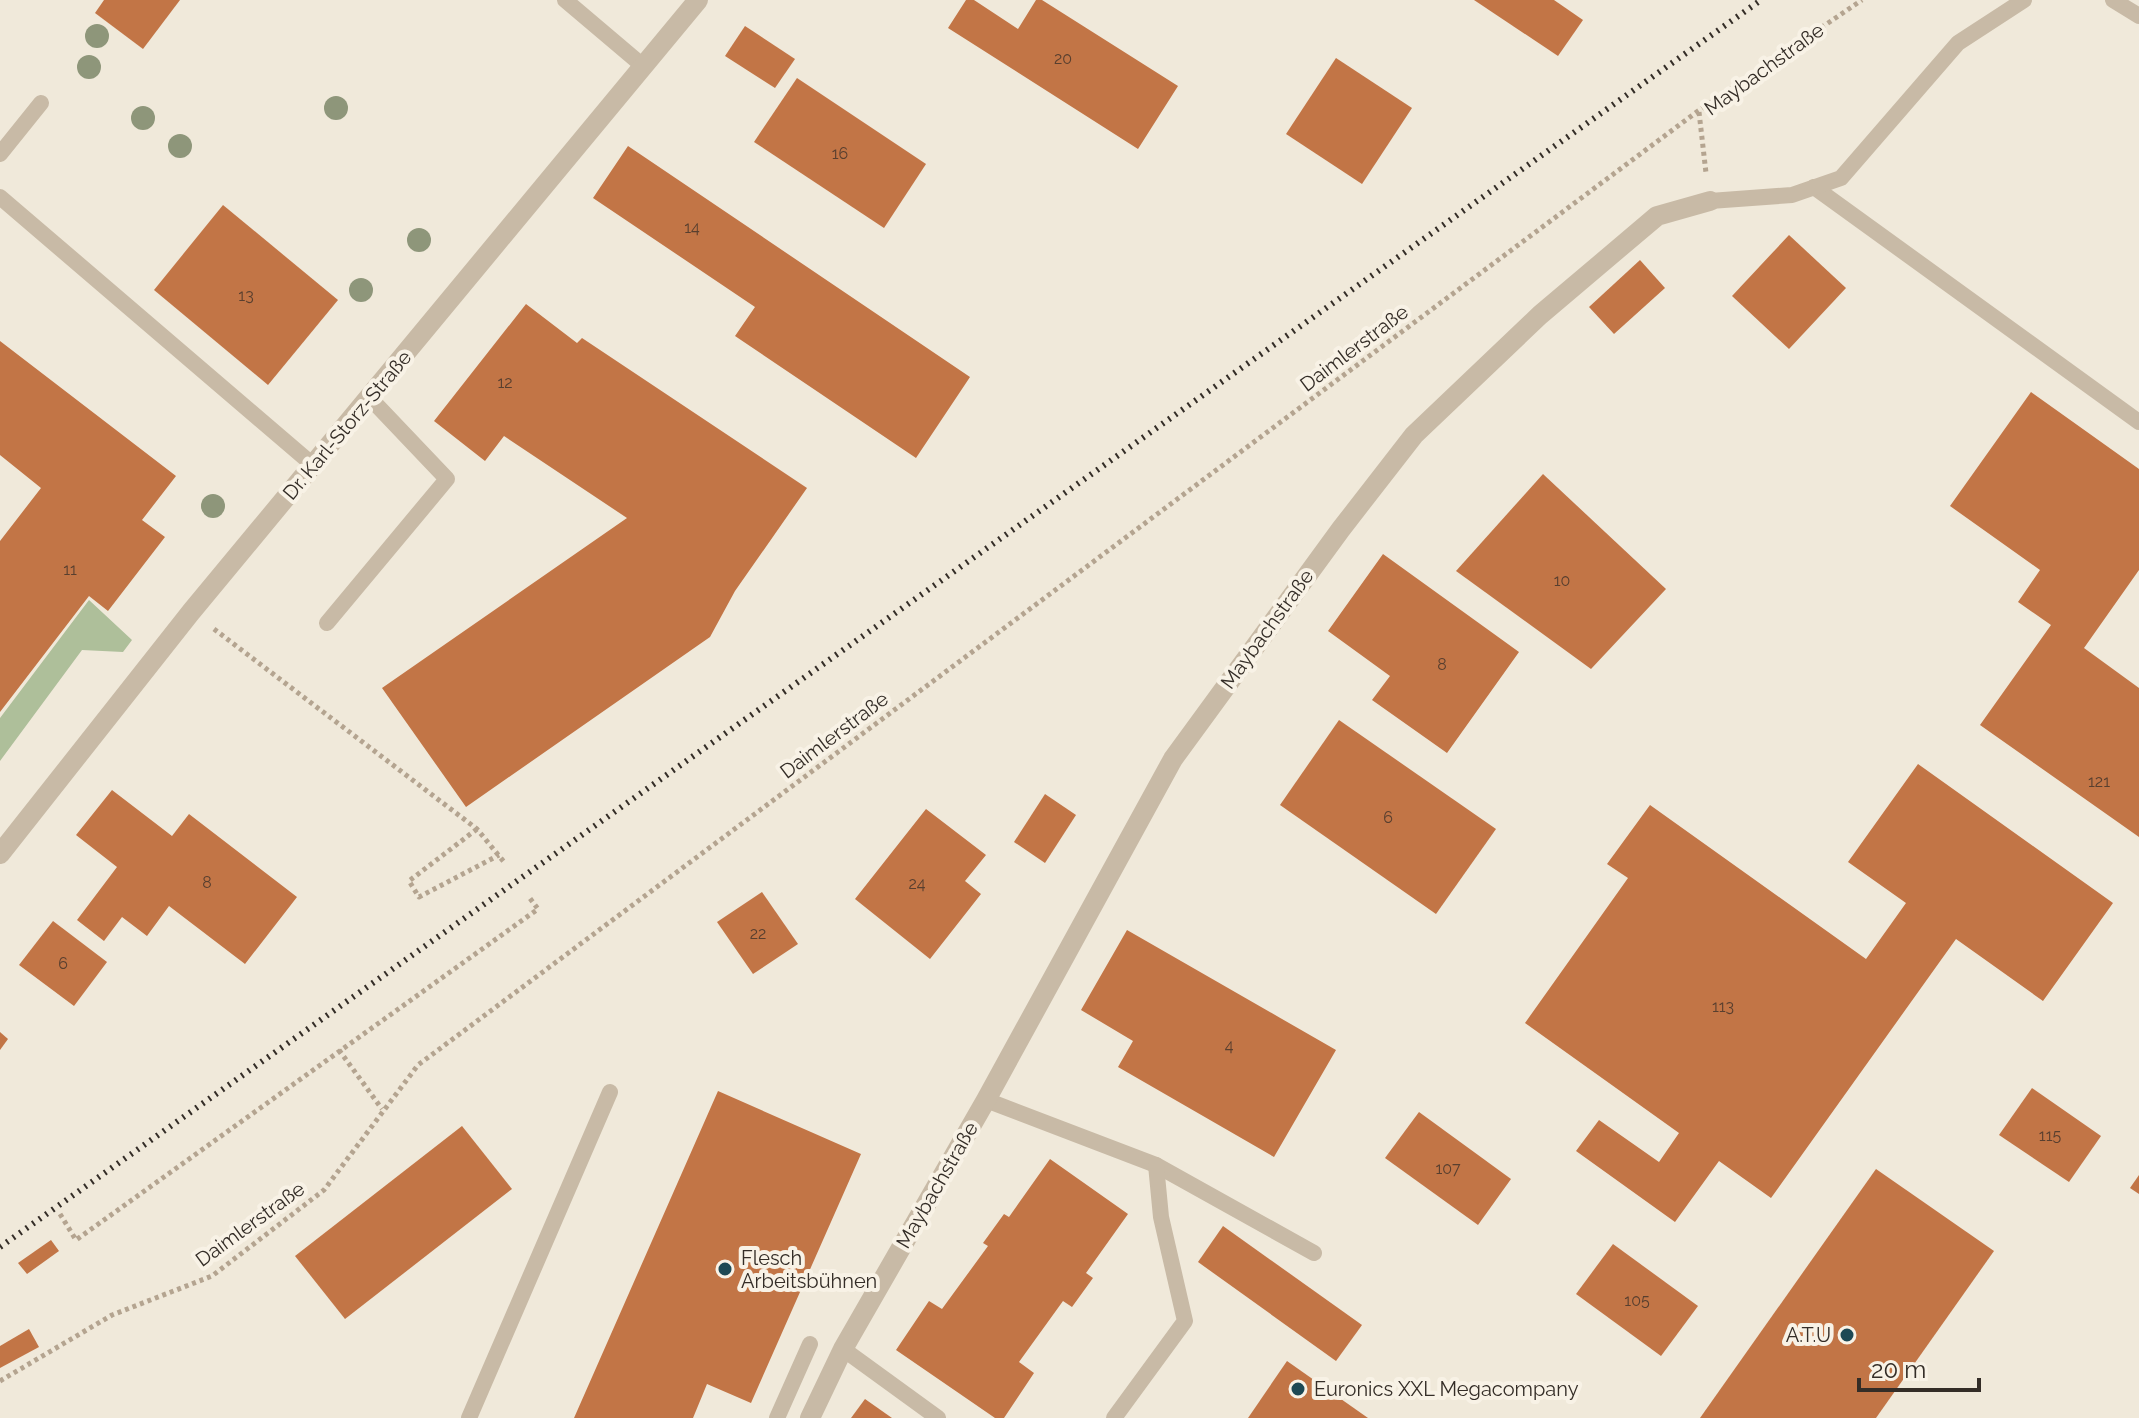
<svg xmlns="http://www.w3.org/2000/svg" width="2139" height="1418" font-family="Raleway,sans-serif">
  <rect width="100%" height="100%" fill="#f0e9da"/>
  <polygon fill="#aebf9a" points="89,600 132,640 123,652 82,650 0,761 0,718"/>
  <g fill="#c27546">
    <polygon points="104,0 180,0 143,49 95,13"/>
    <polygon points="966,0 974,0 1018,29 1036,0 1042,0 1178,86 1138,149 948,28"/>
    <polygon points="1474,0 1554,0 1583,20 1558,56"/>
    <polygon points="745,26 795,59 775,88 725,56"/>
    <polygon points="1336,58 1412,108 1362,184 1286,134"/>
    <polygon points="797,78 926,164 884,228 754,142"/>
    <polygon points="628,146 970,377 916,458 735,336 755,307 593,198"/>
    <polygon points="223,205 338,300 268,385 154,290"/>
    <polygon points="1789,235 1846,288 1789,349 1732,296"/>
    <polygon points="1640,260 1665,288 1614,334 1589,307"/>
    <polygon points="526,304 577,343 582,338 807,488 735,591 710,637 466,807 382,688 627,518 504,436 485,461 434,421"/>
    <polygon points="0,341 176,476 142,520 165,537 108,611 89,596 0,712 0,541 41,488 0,455"/>
    <polygon points="2031,392 2139,469 2139,570 2084,648 2139,688 2139,837 1980,725 2051,625 2018,602 2040,570 1950,506"/>
    <polygon points="1543,474 1666,589 1591,669 1456,571"/>
    <polygon points="1383,554 1519,652 1447,753 1372,700 1390,676 1328,631"/>
    <polygon points="1339,720 1496,829 1436,914 1280,805"/>
    <polygon points="1918,764 2113,903 2043,1001 1956,939 1771,1198 1719,1161 1675,1222 1576,1151 1599,1120 1659,1162 1679,1133 1525,1023 1628,878 1607,864 1650,805 1866,959 1906,903 1848,862"/>
    <polygon points="112,790 172,836 189,814 297,897 245,964 169,906 147,936 122,917 104,941 77,920 117,867 76,835"/>
    <polygon points="1045,794 1076,815 1045,863 1014,842"/>
    <polygon points="926,809 986,855 965,881 981,894 930,959 855,899"/>
    <polygon points="762,892 798,944 753,974 717,922"/>
    <polygon points="53,921 107,962 74,1006 19,965"/>
    <polygon points="1127,930 1336,1050 1274,1157 1118,1067 1133,1041 1081,1010"/>
    <polygon points="0,1032 8,1039 0,1050"/>
    <polygon points="2032,1088 2101,1136 2069,1182 1999,1135"/>
    <polygon points="718,1091 861,1154 751,1403 707,1384 693,1418 574,1418"/>
    <polygon points="1419,1112 1511,1179 1478,1225 1385,1158"/>
    <polygon points="462,1126 512,1189 345,1319 295,1256"/>
    <polygon points="1050,1159 1128,1214 1086,1273 1093,1278 1072,1307 1063,1301 1019,1362 1034,1373 1004,1418 995,1418 896,1350 929,1301 942,1309 988,1246 983,1243 1004,1214 1009,1217"/>
    <polygon points="1876,1169 1994,1251 1876,1418 1700,1418"/>
    <polygon points="2139,1175 2139,1194 2130,1188"/>
    <polygon points="1223,1226 1362,1325 1336,1361 1198,1262"/>
    <polygon points="51,1240 59,1251 27,1274 18,1263"/>
    <polygon points="1613,1244 1698,1306 1661,1356 1576,1294"/>
    <polygon points="29,1329 39,1347 0,1368 0,1346"/>
    <polygon points="1287,1361 1368,1418 1248,1418"/>
    <polygon points="865,1399 892,1418 851,1418"/>
  </g>
  <g fill="none" stroke-linecap="round" stroke-linejoin="round">
    <g stroke="#b4a490" stroke-width="5" stroke-dasharray="4 4" stroke-linecap="butt">
      <polyline points="1699,112 1706,173"/>
      <polyline points="214,629 477,829 504,862"/>
      <polyline points="477,829 409,881 419,897 499,855"/>
      <polyline points="339,1050 382,1109"/>
      <polyline points="60,1214 76,1240 538,909 529,897"/>
      <polyline points="0,1381 112,1315 212,1276 324,1190 418,1065 1698,111 1862,0"/>
    </g>
    <g stroke="#c8baa6" stroke-width="16">
      <polyline points="565,0 643,66"/>
      <polyline points="2113,0 2139,16"/>
      <polyline points="0,154 41,103"/>
      <polyline points="1814,187 2139,422"/>
      <polyline points="0,197 313,465"/>
      <polyline points="1710,201 1792,195 1841,178 1958,43 2024,0"/>
      <polyline points="327,623 447,479 369,397"/>
      <polyline points="986,1100 1156,1165 1314,1253"/>
      <polyline points="843,1349 938,1418"/>
      <polyline points="469,1418 610,1092"/>
      <polyline points="777,1418 810,1344"/>
      <polyline points="1114,1418 1185,1321 1161,1217 1156,1165"/>
    </g>
    <g stroke="#c8baa6" stroke-width="20">
      <polyline points="0,854 191,612 698,0"/>
      <polyline points="810,1418 843,1349 986,1100 1173,759 1341,529 1414,435 1540,315 1657,216 1710,201"/>
    </g>
    <polyline stroke="#342d27" stroke-width="6" stroke-dasharray="2 6" stroke-linecap="butt" points="0,1247 1761,0"/>
  </g>
  <g fill="#8e967a">
    <circle cx="97" cy="36" r="12"/>
    <circle cx="89" cy="67" r="12"/>
    <circle cx="336" cy="108" r="12"/>
    <circle cx="143" cy="118" r="12"/>
    <circle cx="180" cy="146" r="12"/>
    <circle cx="419" cy="240" r="12"/>
    <circle cx="361" cy="290" r="12"/>
    <circle cx="213" cy="506" r="12"/>
  </g>
  <g fill="#1e4954" stroke="#f8f2e6" stroke-width="3">
    <circle cx="725" cy="1269" r="8"/>
    <circle cx="1847" cy="1335" r="8"/>
    <circle cx="1298" cy="1389" r="8"/>
  </g>
  <g text-anchor="middle" dominant-baseline="central" stroke-width="8" stroke-linejoin="round" paint-order="stroke">
    <g font-size="16" fill="#583f2f">
      <text x="1063" y="58">20</text>
      <text x="840" y="153">16</text>
      <text x="692" y="227">14</text>
      <text x="246" y="295">13</text>
      <text x="505" y="382">12</text>
      <text x="70" y="569">11</text>
      <text x="1562" y="580">10</text>
      <text x="1442" y="664">8</text>
      <text x="2099" y="781">121</text>
      <text x="1388" y="817">6</text>
      <text x="207" y="882">8</text>
      <text x="917" y="883">24</text>
      <text x="758" y="933">22</text>
      <text x="63" y="963">6</text>
      <text x="1723" y="1006">113</text>
      <text x="1229" y="1045">4</text>
      <text x="2050" y="1135">115</text>
      <text x="1448" y="1168">107</text>
      <text x="1637" y="1300">105</text>
    </g>
    <g font-size="20" fill="#342d27" stroke="#f8f2e6">
      <text transform="translate(1764 69) rotate(-36)">Maybachstraße</text>
      <text transform="translate(1354 348) rotate(-37)">Daimlerstraße</text>
      <text transform="translate(347 425) rotate(-50)">Dr. Karl-Storz-Straße</text>
      <text transform="translate(1267 629) rotate(-54)">Maybachstraße</text>
      <text transform="translate(834 735) rotate(-37)">Daimlerstraße</text>
      <text transform="translate(937 1185) rotate(-60)">Maybachstraße</text>
      <text transform="translate(250 1224) rotate(-36)">Daimlerstraße</text>
    </g>
    <g font-size="20" fill="#342d27" stroke="#f8f2e6" text-anchor="start">
      <text x="741" y="1258">Flesch<tspan x="741" dy="23">Arbeitsbühnen</tspan></text>
      <text x="1831" y="1335" text-anchor="end">A.T.U</text>
      <text x="1314" y="1389">Euronics XXL Megacompany</text>
    </g>
  </g>
  <path d="M1859 1378v12h120v-12" fill="none" stroke="#342d27" stroke-width="4"/>
  <text x="1871" y="1378" font-size="24" fill="#342d27" stroke="#f8f2e6" stroke-width="6" paint-order="stroke">20 m</text>
</svg>
